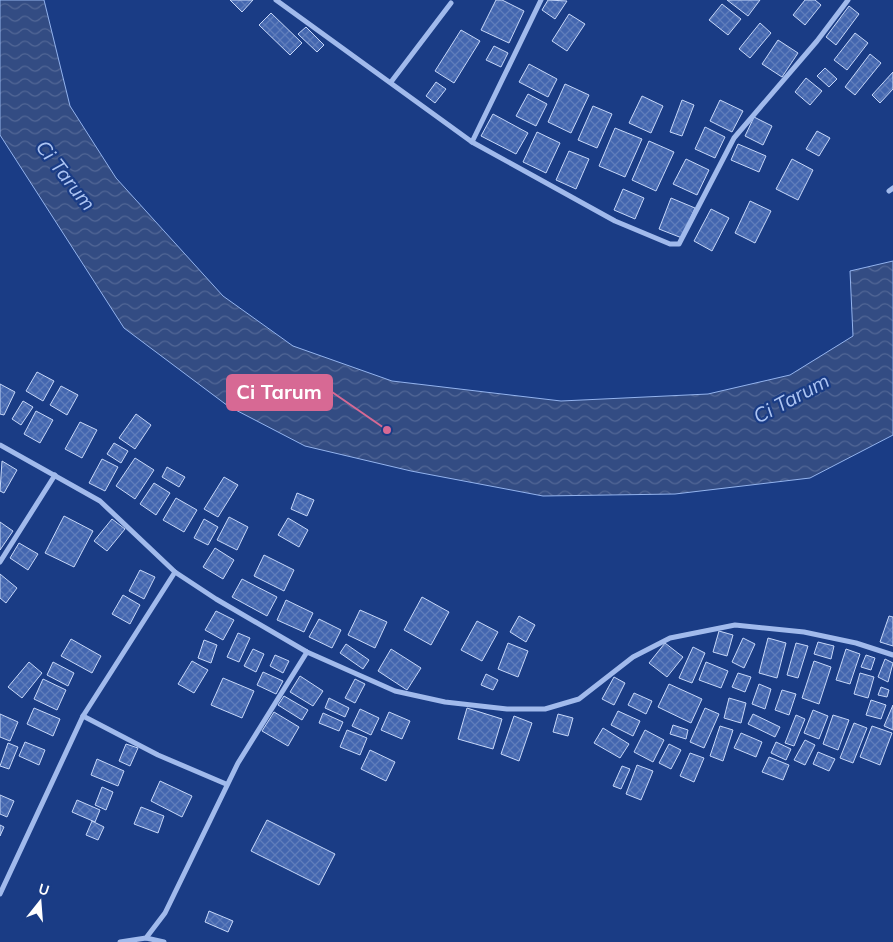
<svg xmlns="http://www.w3.org/2000/svg" width="893" height="942" font-family="Mulish,sans-serif">
  <defs>
    <pattern id="water-waves" width="16" height="10" patternUnits="userSpaceOnUse" patternTransform="scale(1.25)"><rect width="16" height="10" fill="#334c83"/><path d="M0 5q4-4 8 0t8 0" fill="none" stroke="#526796"/></pattern>
    <pattern id="building-cross-hatch" width="8" height="8" patternUnits="userSpaceOnUse" patternTransform="scale(1.25)"><rect width="8" height="8" fill="#4366af"/><path d="M0 0l8 8M0 8l8-8" fill="none" stroke="#5f7dbb"/></pattern>
  </defs>
  <rect width="100%" height="100%" fill="#1a3c85"/>
  <polygon fill="url(#water-waves)" stroke="#93b3ee" points="0,0 44,0 70,106 116,178 223,296 293,346 392,381 561,401 708,394 790,375 853,336 850,271 893,261 893,435 810,478 675,494 543,496 411,471 305,446 228,406 124,328 0,135"/>
  <g fill="url(#building-cross-hatch)" stroke="#c6d7f9">
    <polygon points="230,0 253,0 242,12"/>
    <polygon points="496,0 502,0 524,11 509,43 481,30"/>
    <polygon points="548,0 567,1 555,19 542,10"/>
    <polygon points="727,0 760,0 748,16"/>
    <polygon points="805,0 815,0 821,5 805,25 793,15"/>
    <polygon points="722,4 741,19 728,35 709,20"/>
    <polygon points="849,6 859,14 836,45 826,37"/>
    <polygon points="271,13 302,43 290,55 259,25"/>
    <polygon points="569,14 585,24 567,51 552,41"/>
    <polygon points="760,23 771,33 750,58 739,49"/>
    <polygon points="306,27 324,45 317,52 298,34"/>
    <polygon points="461,30 480,41 454,83 435,71"/>
    <polygon points="855,33 868,43 847,70 834,60"/>
    <polygon points="778,40 798,53 782,77 762,64"/>
    <polygon points="494,46 508,53 501,67 486,60"/>
    <polygon points="870,54 881,63 855,95 845,87"/>
    <polygon points="529,64 557,79 548,97 519,82"/>
    <polygon points="825,68 837,79 829,87 817,76"/>
    <polygon points="893,72 893,89 880,103 872,95"/>
    <polygon points="806,78 822,91 810,105 795,92"/>
    <polygon points="436,82 446,89 435,103 426,96"/>
    <polygon points="565,84 589,95 571,133 548,122"/>
    <polygon points="528,94 547,104 536,126 516,116"/>
    <polygon points="642,96 663,106 651,133 629,123"/>
    <polygon points="682,100 694,105 682,136 670,132"/>
    <polygon points="720,100 743,111 732,132 710,121"/>
    <polygon points="593,106 612,114 597,148 578,140"/>
    <polygon points="493,114 528,133 516,154 481,136"/>
    <polygon points="754,117 772,126 763,145 745,136"/>
    <polygon points="705,127 725,137 715,158 695,149"/>
    <polygon points="615,128 642,139 625,177 599,166"/>
    <polygon points="817,131 830,138 819,156 806,149"/>
    <polygon points="537,132 560,143 546,173 523,162"/>
    <polygon points="649,141 674,152 656,191 632,180"/>
    <polygon points="738,144 766,156 759,172 731,160"/>
    <polygon points="569,151 589,159 576,189 556,180"/>
    <polygon points="686,159 709,170 697,195 673,184"/>
    <polygon points="792,159 813,170 798,200 776,189"/>
    <polygon points="623,189 644,198 635,219 614,210"/>
    <polygon points="671,198 695,208 682,238 659,229"/>
    <polygon points="750,201 771,211 755,243 735,233"/>
    <polygon points="711,209 729,218 712,251 694,241"/>
    <polygon points="37,372 54,381 43,401 26,391"/>
    <polygon points="0,384 15,392 4,415 0,414"/>
    <polygon points="61,386 78,395 67,415 50,405"/>
    <polygon points="23,401 33,407 21,425 12,419"/>
    <polygon points="36,411 53,420 40,443 24,434"/>
    <polygon points="136,414 151,425 135,449 119,438"/>
    <polygon points="80,422 97,430 82,458 65,449"/>
    <polygon points="114,443 128,451 121,463 107,454"/>
    <polygon points="135,458 154,470 135,499 116,486"/>
    <polygon points="102,459 118,467 105,491 89,483"/>
    <polygon points="2,461 17,470 4,493 0,491"/>
    <polygon points="167,467 185,477 179,487 162,477"/>
    <polygon points="224,477 238,485 218,517 204,509"/>
    <polygon points="154,483 170,493 156,515 140,504"/>
    <polygon points="297,493 314,500 307,516 291,509"/>
    <polygon points="176,498 197,510 184,532 163,520"/>
    <polygon points="64,516 93,531 74,567 45,553"/>
    <polygon points="229,517 248,527 237,550 217,540"/>
    <polygon points="288,518 308,530 299,547 278,535"/>
    <polygon points="112,519 125,529 107,551 94,541"/>
    <polygon points="204,519 218,527 208,545 194,538"/>
    <polygon points="0,522 13,531 0,550"/>
    <polygon points="19,543 38,554 28,570 10,558"/>
    <polygon points="215,548 234,560 223,579 203,567"/>
    <polygon points="264,555 294,570 284,591 254,576"/>
    <polygon points="140,570 155,577 144,599 129,591"/>
    <polygon points="0,574 17,588 6,603 0,598"/>
    <polygon points="242,579 277,597 267,616 232,597"/>
    <polygon points="123,595 140,605 130,624 112,614"/>
    <polygon points="422,597 449,612 431,645 404,630"/>
    <polygon points="286,600 313,613 304,632 277,620"/>
    <polygon points="360,610 387,622 375,648 348,635"/>
    <polygon points="216,611 234,620 223,640 205,630"/>
    <polygon points="519,616 535,625 526,642 510,632"/>
    <polygon points="889,616 893,617 893,646 880,642"/>
    <polygon points="319,619 341,630 332,648 309,637"/>
    <polygon points="477,621 498,632 482,661 461,650"/>
    <polygon points="719,631 733,635 727,656 713,652"/>
    <polygon points="238,633 250,638 239,662 227,657"/>
    <polygon points="743,638 755,644 744,668 732,662"/>
    <polygon points="768,638 786,643 777,678 759,673"/>
    <polygon points="71,639 101,656 92,673 61,656"/>
    <polygon points="204,640 217,645 211,663 198,658"/>
    <polygon points="818,642 834,646 831,659 814,654"/>
    <polygon points="508,643 528,651 518,677 498,669"/>
    <polygon points="665,643 683,657 667,677 649,663"/>
    <polygon points="796,643 808,646 798,678 787,675"/>
    <polygon points="346,644 369,660 363,669 340,653"/>
    <polygon points="693,647 705,653 692,683 679,678"/>
    <polygon points="253,649 264,654 256,672 244,666"/>
    <polygon points="391,649 421,668 407,690 378,671"/>
    <polygon points="846,649 860,654 850,684 836,680"/>
    <polygon points="275,655 289,661 283,673 270,666"/>
    <polygon points="866,655 875,658 871,670 861,667"/>
    <polygon points="885,659 893,663 888,682 878,677"/>
    <polygon points="192,661 208,670 194,693 178,684"/>
    <polygon points="814,661 831,667 819,704 802,698"/>
    <polygon points="29,662 42,673 22,698 8,687"/>
    <polygon points="53,662 74,673 68,686 47,675"/>
    <polygon points="706,662 728,671 721,688 699,680"/>
    <polygon points="263,672 283,681 276,694 257,685"/>
    <polygon points="738,673 751,677 745,692 732,687"/>
    <polygon points="860,673 874,677 868,698 854,694"/>
    <polygon points="486,674 498,680 493,690 481,685"/>
    <polygon points="300,676 323,691 313,706 290,692"/>
    <polygon points="614,677 625,683 614,705 602,699"/>
    <polygon points="223,678 254,691 242,718 211,705"/>
    <polygon points="43,679 66,690 57,710 34,699"/>
    <polygon points="355,679 365,684 355,703 345,698"/>
    <polygon points="669,684 702,699 691,723 658,707"/>
    <polygon points="759,684 771,689 765,709 752,704"/>
    <polygon points="881,687 889,690 887,697 878,695"/>
    <polygon points="782,690 796,694 789,715 775,710"/>
    <polygon points="634,693 652,701 646,714 628,705"/>
    <polygon points="284,696 308,710 302,720 278,705"/>
    <polygon points="329,698 349,708 345,717 325,708"/>
    <polygon points="729,698 746,703 741,723 724,718"/>
    <polygon points="871,700 886,705 881,719 866,715"/>
    <polygon points="893,705 893,730 884,726"/>
    <polygon points="34,708 60,719 53,736 27,724"/>
    <polygon points="467,708 502,719 493,749 458,739"/>
    <polygon points="705,708 719,714 704,748 690,742"/>
    <polygon points="360,709 379,718 371,735 352,726"/>
    <polygon points="813,710 828,716 819,739 804,733"/>
    <polygon points="618,711 640,721 633,736 611,725"/>
    <polygon points="274,712 299,727 288,746 262,731"/>
    <polygon points="389,712 410,721 402,739 381,730"/>
    <polygon points="323,713 343,722 339,731 319,723"/>
    <polygon points="0,714 18,722 10,741 0,737"/>
    <polygon points="558,714 573,718 568,736 553,732"/>
    <polygon points="753,714 780,727 775,737 748,724"/>
    <polygon points="796,715 805,719 794,746 785,743"/>
    <polygon points="833,715 849,720 838,750 823,744"/>
    <polygon points="514,716 532,723 519,761 501,754"/>
    <polygon points="854,723 867,728 853,763 840,758"/>
    <polygon points="673,725 688,730 686,739 670,734"/>
    <polygon points="720,726 733,730 723,761 710,756"/>
    <polygon points="872,726 892,733 880,765 860,757"/>
    <polygon points="603,728 629,744 620,758 594,743"/>
    <polygon points="347,730 367,738 360,755 340,747"/>
    <polygon points="645,730 664,740 653,762 634,752"/>
    <polygon points="741,733 762,742 756,757 734,748"/>
    <polygon points="805,740 815,745 805,765 794,760"/>
    <polygon points="25,742 45,750 39,765 19,756"/>
    <polygon points="776,742 791,749 786,760 771,753"/>
    <polygon points="8,743 18,747 9,769 0,766"/>
    <polygon points="126,744 138,748 130,766 119,761"/>
    <polygon points="669,744 681,750 671,769 659,763"/>
    <polygon points="370,750 395,762 386,781 361,769"/>
    <polygon points="818,752 835,759 829,771 813,764"/>
    <polygon points="690,753 704,758 694,782 680,776"/>
    <polygon points="769,757 789,765 783,780 762,772"/>
    <polygon points="97,759 124,771 118,786 91,775"/>
    <polygon points="637,765 653,771 641,800 626,794"/>
    <polygon points="622,766 630,769 621,789 613,786"/>
    <polygon points="160,781 192,796 182,817 151,801"/>
    <polygon points="102,787 113,792 106,810 95,805"/>
    <polygon points="0,795 14,801 7,817 0,814"/>
    <polygon points="77,800 100,810 95,822 72,812"/>
    <polygon points="141,807 164,816 158,833 134,824"/>
    <polygon points="267,820 335,854 319,885 251,851"/>
    <polygon points="92,821 104,827 98,840 86,835"/>
    <polygon points="0,825 4,827 0,836"/>
    <polygon points="209,911 233,921 228,932 205,922"/>
  </g>
  <g fill="none" stroke-linecap="round" stroke-linejoin="round">
    <g stroke="#a1baec" stroke-width="5">
      <polyline points="276,0 472,142 615,221 670,244 679,244 734,138 817,41 848,0"/>
      <polyline points="391,82 451,3"/>
      <polyline points="472,142 541,0"/>
      <polyline points="889,191 893,188"/>
      <polyline points="0,445 100,501 175,572 216,599 307,652 395,691 445,702 507,709 545,709 579,699 633,657 670,638 735,625 804,632 856,643 893,655"/>
      <polyline points="0,562 55,475"/>
      <polyline points="83,716 158,755 226,784"/>
      <polyline points="0,894 83,716 175,572"/>
      <polyline points="146,938 164,942"/>
      <polyline points="120,942 146,938 165,913 238,763 307,652"/>
    </g>
  </g>
  <g text-anchor="middle" dominant-baseline="central" stroke-width="4.5" stroke-linejoin="round" paint-order="stroke">
    <g font-size="20" font-style="italic" fill="#acc4f3" stroke="#1a3c85">
      <text transform="translate(66 175) rotate(52)">Ci Tarum</text>
      <text transform="translate(791 398) rotate(-28)">Ci Tarum</text>
    </g>
  </g>
  <path fill="none" stroke="#d76994" stroke-width="2" d="M387 430L332 392"/>
  <circle fill="#d76994" stroke="#1a3c85" stroke-width="2" cx="387" cy="430" r="5"/>
  <rect fill="#d76994" stroke="#d76994" stroke-width="2" x="227" y="375" width="105" height="35" rx="5"/>
  <g font-size="20" text-anchor="middle" font-weight="bold" fill="#fff">
    <text x="279" y="399">Ci Tarum</text>
  </g>
  <g transform="translate(40 902) rotate(17)" stroke="#1a3c85" stroke-width="4" paint-order="stroke">
  <path d="M0-4L9 19L0 12L-9 19Z" fill="#ffffff"/>
  <text y="-8" font-size="14" font-weight="bold" text-anchor="middle" fill="#ffffff">U</text>
  </g>
</svg>
